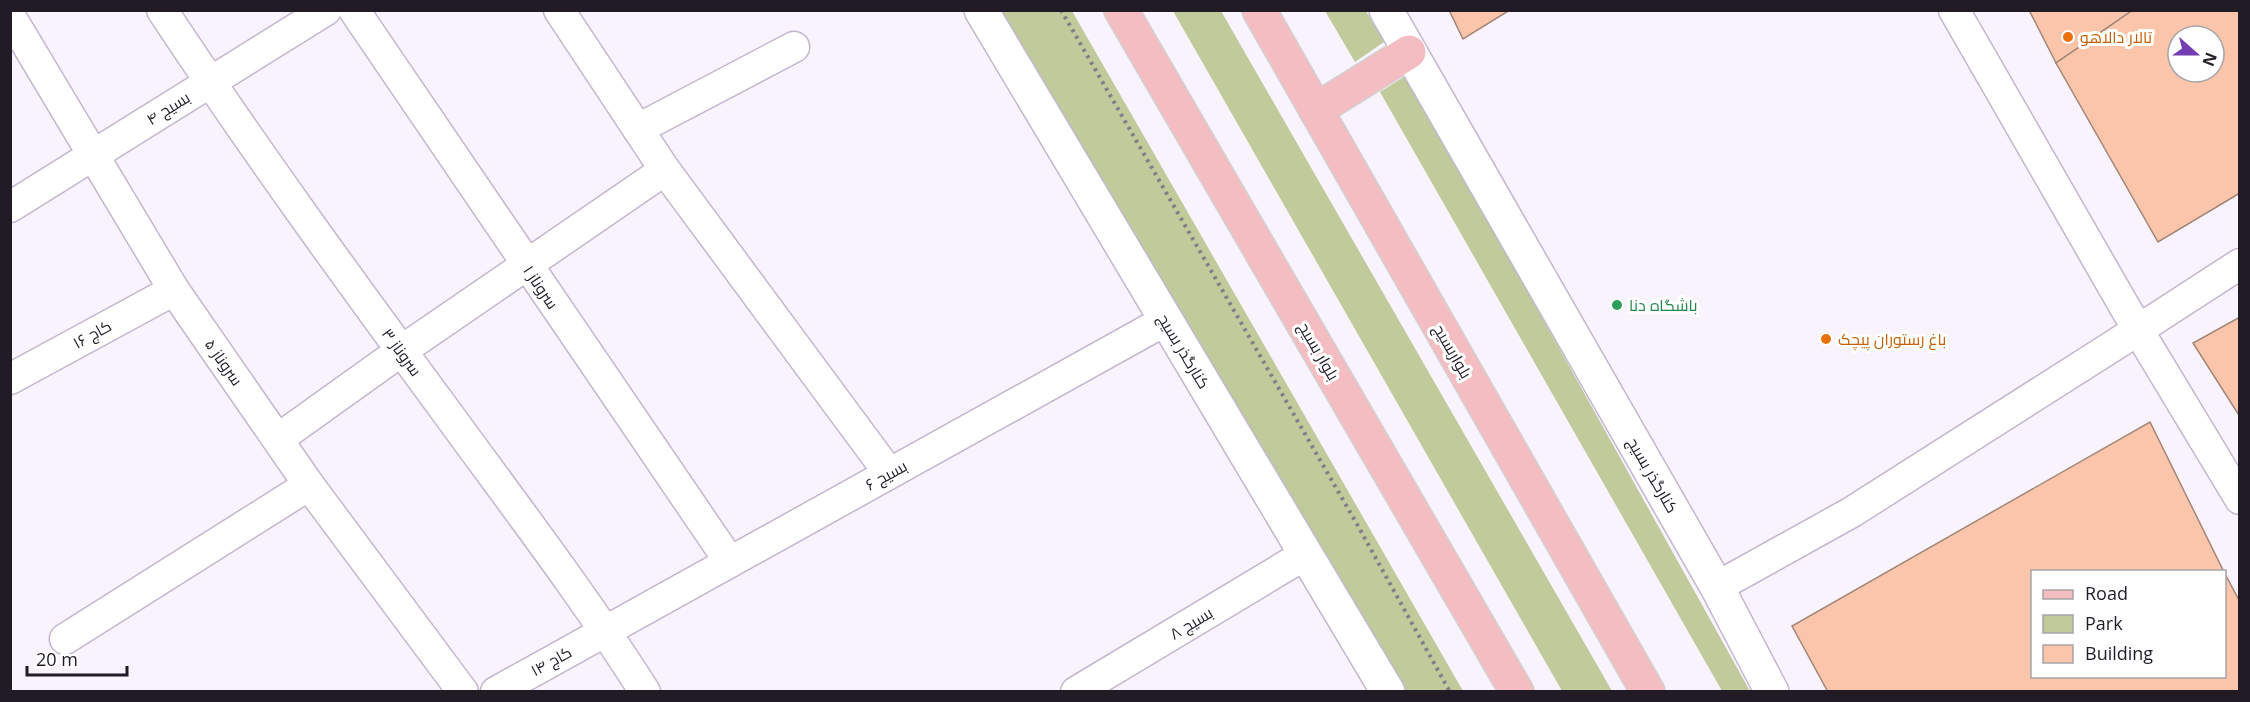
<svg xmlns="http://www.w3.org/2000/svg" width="2250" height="702" font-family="'Open Sans',Cairo,sans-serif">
  <rect width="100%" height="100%" fill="#f9f3fe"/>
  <g fill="#c1ca9b">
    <polygon points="997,11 1072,11 1463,691 1389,691"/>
    <polygon points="1173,11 1221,11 1612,691 1562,691"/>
    <polygon points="1325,11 1366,11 1384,42 1355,62"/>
    <polygon points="1407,75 1750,691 1722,691 1380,92"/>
  </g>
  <g fill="#fac5aa" stroke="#a18678" stroke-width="1.5" fill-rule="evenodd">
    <polygon points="1449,10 1510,10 1463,39"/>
    <polygon points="2029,10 2133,10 2056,63"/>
    <path d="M2133,10H2240V193L2158,242L2056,63ZM2178,36H2214V72H2178Z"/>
    <polygon points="2240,317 2240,417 2193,343"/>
    <polygon points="2150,422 2224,572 2032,572 2032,676 2224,676 2224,572 2240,602 2240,692 1828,692 1792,626"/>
  </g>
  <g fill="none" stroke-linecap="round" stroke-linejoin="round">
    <g stroke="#c3b6cf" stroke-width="33">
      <g id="street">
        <path d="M162,10C253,148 350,281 448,414C515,506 584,596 645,692"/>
        <polyline points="354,10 730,562"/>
        <polyline points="559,10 665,170 889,473"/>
        <polyline points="10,16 174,290 309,485 463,692"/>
        <polyline points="638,129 794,47"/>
        <polyline points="10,207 326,10"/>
        <polyline points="2240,264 2138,330 2240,499"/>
        <polyline points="10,379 174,290"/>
        <polyline points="278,439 401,351 665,170"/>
        <polyline points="1717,587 1852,512 2138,330 1954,10"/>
        <polyline points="65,639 309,485"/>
        <polyline points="496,692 1166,320"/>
        <polyline points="1076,692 1306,554"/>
      </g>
    </g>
    <g stroke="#c3b6cf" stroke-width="36">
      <g id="secondary">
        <polyline points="981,10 1388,692"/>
        <polyline points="1386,10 1717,587 1772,692"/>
      </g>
    </g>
    <g stroke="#d2d1d3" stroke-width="36">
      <g id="primary">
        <polyline points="1121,10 1517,692"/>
        <polyline points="1259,10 1648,692"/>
        <polyline points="1316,110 1409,52"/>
      </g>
    </g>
    <polyline stroke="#837e87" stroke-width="4" stroke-dasharray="3 4.5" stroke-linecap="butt" points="1061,10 1358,526 1450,692"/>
    <use href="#street" stroke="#fff" stroke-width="30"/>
    <use href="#secondary" stroke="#fff" stroke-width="33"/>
    <use href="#primary" stroke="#f4bdc1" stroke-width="33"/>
  </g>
  <g fill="#e8710a" stroke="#fff" stroke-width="2">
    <circle cx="2068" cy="37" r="6"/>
    <circle cx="1826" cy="339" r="6"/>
  </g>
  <circle fill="#2e9e5b" stroke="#fff" stroke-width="2" cx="1617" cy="305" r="6"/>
  <g text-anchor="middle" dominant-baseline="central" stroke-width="6" stroke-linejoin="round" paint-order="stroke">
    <g font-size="16" fill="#c56008" stroke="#fff" text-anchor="start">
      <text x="2080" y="37">تالار دالاهو</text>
      <text x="1838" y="339">باغ رستوران پیچک</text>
    </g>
    <g font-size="16" fill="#201b24" stroke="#fff">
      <text transform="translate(168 108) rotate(-32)">بسیج ۴</text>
      <text transform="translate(541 287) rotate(56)">سروناز ۱</text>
      <text transform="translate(92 334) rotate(-29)">کاج ۱۶</text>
      <text transform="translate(1184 351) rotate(59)">کنارگذر بسیج</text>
      <text transform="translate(1319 351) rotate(60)">بلوار بسیج</text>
      <text transform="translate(1453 351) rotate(60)">بلواربسیج</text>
      <text transform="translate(402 352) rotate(54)">سروناز ۳</text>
      <text transform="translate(224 362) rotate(55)">سروناز ۵</text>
      <text transform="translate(886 475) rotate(-29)">بسیج ۶</text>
      <text transform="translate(1653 475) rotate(60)">کنارگذر بسیج</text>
      <text transform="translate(1191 623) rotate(-31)">بسیج ۸</text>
      <text transform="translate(551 661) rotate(-29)">کاج ۱۴</text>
    </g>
    <g font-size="16" fill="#27864d" stroke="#fff" text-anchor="start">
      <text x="1629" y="305">باشگاه دنا</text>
    </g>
  </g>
  <rect width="2250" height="702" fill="none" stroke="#201b24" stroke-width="24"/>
  <rect x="2031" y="570" width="195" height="108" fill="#ffffff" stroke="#a6a4a7" stroke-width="1.5"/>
  <rect x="2043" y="590" width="30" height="9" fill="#f4bdc1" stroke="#a6a4a7" stroke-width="1.5"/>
  <text x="2085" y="600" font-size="18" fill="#201b24">Road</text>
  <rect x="2043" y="615" width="30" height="18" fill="#c1ca9b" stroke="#a6a4a7" stroke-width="1.5"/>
  <text x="2085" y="630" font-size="18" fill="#201b24">Park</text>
  <rect x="2043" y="645" width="30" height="18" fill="#fac5aa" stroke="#a6a4a7" stroke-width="1.5"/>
  <text x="2085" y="660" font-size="18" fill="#201b24">Building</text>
  <g transform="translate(2196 54) rotate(111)"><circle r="28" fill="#ffffff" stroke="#a6a4a7" stroke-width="1.5"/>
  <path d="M0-4.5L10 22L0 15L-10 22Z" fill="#743db3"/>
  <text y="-9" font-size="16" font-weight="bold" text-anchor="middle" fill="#201b24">N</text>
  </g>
  <path d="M27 666v9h100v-9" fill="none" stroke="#201b24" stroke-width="3"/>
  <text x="36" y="666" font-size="18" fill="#201b24" stroke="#ffffff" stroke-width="4.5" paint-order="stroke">20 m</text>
</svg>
